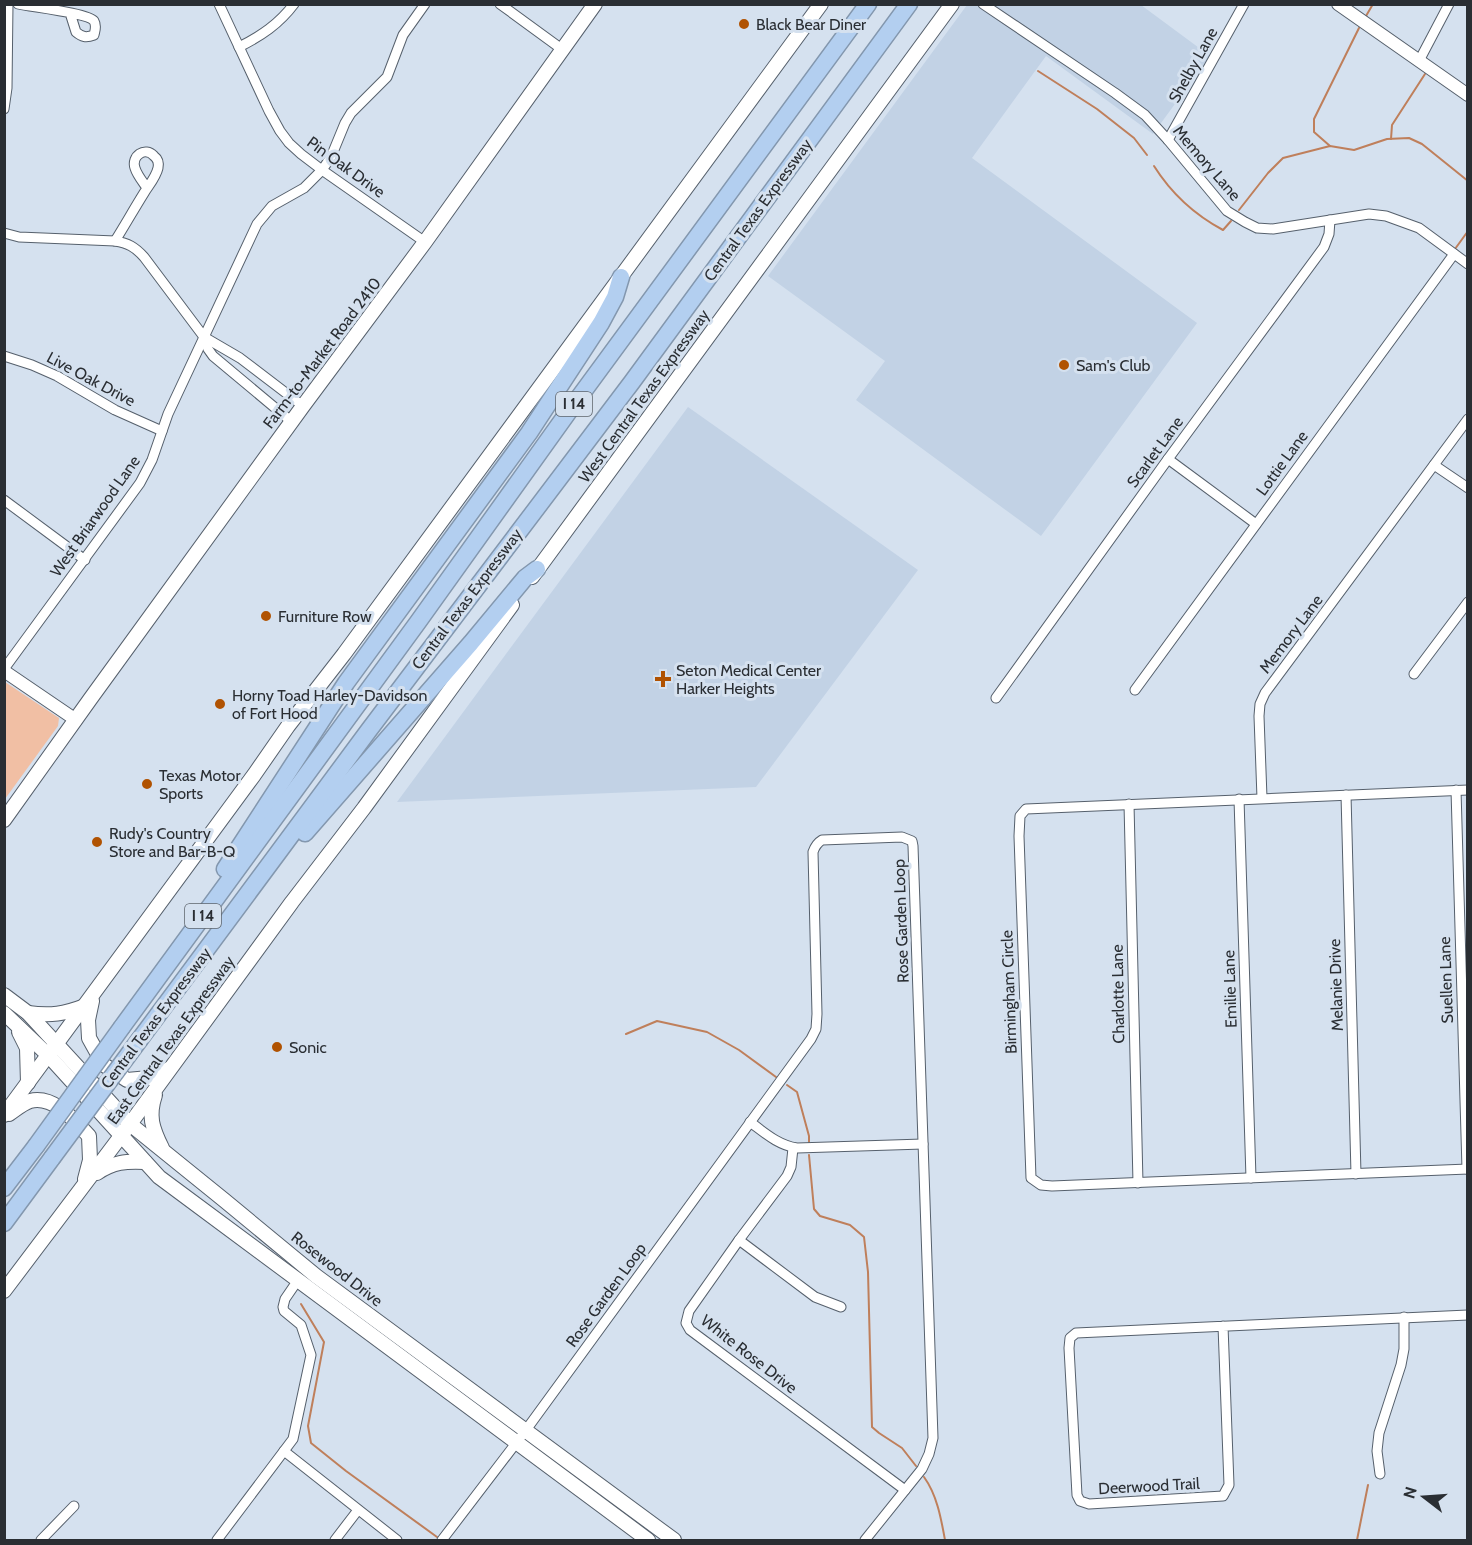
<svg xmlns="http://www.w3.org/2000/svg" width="1472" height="1545" font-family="Cabin,sans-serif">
  <rect width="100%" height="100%" fill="#d5e1ef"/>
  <g fill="#c2d2e5">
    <polygon points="967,5 1141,5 1210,56 1153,134 1046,56 972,158 1197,323 1041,536 856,400 885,361 768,276"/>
    <polygon points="688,407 918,570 756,787 397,802"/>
  </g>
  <polygon fill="#f1bfa4" points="5,682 59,718 58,726 5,799"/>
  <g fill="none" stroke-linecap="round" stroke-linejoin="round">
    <g stroke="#bf7f5b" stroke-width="2">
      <polyline points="1366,16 1373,4"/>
      <polyline points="1038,71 1097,109 1134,138 1147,155"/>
      <polyline points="1391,139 1392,125 1425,74"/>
      <polyline points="1330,146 1314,132 1314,119 1359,28"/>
      <path d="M1154,166C1171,193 1195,215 1223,230L1231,221"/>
      <polyline points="1239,210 1268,173 1283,158 1330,146 1354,150 1387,139 1409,138 1422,144 1468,181"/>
      <polyline points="1455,249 1468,231"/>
      <polyline points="626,1034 657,1021 707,1032 739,1050 776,1077"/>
      <polyline points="787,1085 797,1092 809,1136 809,1142"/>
      <polyline points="809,1155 814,1209 820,1216 850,1225 864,1237 868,1272 872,1427 879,1433 902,1448 916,1466"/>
      <polyline points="301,1304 324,1342 308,1426 311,1443 346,1471 437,1537"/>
      <path d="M924,1477C937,1495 941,1518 945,1540"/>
      <polyline points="1357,1540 1368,1485"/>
    </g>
    <g stroke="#56606c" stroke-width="11">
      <g id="minor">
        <path d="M18,4C31,7 88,13 94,21C97,26 95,30 94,35C86,38 82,37 76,32L70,13"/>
        <polyline points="219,4 269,111 280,131 289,143 301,154 322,170 425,242"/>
        <polyline points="500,4 563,50"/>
        <polyline points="983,4 1115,93 1145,115 1168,140 1227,211 1245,222 1257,228 1273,229 1369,214 1386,216 1419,228 1468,264"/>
        <path d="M239,47C261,36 279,24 294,4"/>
        <polyline points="1419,61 1449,4"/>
        <polyline points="4,109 7,88 8,4"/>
        <polyline points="1168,140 1244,4"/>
        <path d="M4,233L19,237L115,241C128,243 135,247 144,257L204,337L208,349L213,356L292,422"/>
        <path d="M115,241C125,225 134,209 144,193C149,185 156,177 158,168C159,163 158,159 154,156C145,146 131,156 135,168C137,175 143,182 147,188"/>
        <polyline points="204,337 240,358 303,406"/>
        <polyline points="4,356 32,365 57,376 115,410 162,431"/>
        <polyline points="1168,459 1256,524"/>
        <polyline points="1434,465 1468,488"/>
        <polyline points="4,500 85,560"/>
        <polyline points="4,669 140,483 152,460 168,414 257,224 272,206 304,188 322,170 331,157 345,123 351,113 387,77 403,35 425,4"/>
        <polyline points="1414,674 1468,602"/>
        <polyline points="1135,690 1454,254"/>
        <polyline points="996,698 1168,459 1324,247 1329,234 1330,220"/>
        <polyline points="1456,790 1467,1169"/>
        <polyline points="1468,790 1026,809 1020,816 1019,836 1031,1178 1041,1185 1052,1186 1468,1169"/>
        <polyline points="1346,795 1356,1174"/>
        <polyline points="1262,798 1259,716 1260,704 1265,693 1468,419"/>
        <polyline points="1239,799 1251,1178"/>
        <polyline points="1129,804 1138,1183"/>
        <path d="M750,1122C765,1133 778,1145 797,1148L923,1144"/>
        <polyline points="793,1148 791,1167 787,1176 739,1240 689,1311 686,1323 690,1330 905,1490"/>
        <polyline points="739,1240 815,1297 841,1307"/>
        <polyline points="1223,1326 1229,1485 1223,1496 1089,1504 1080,1501 1077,1495 1069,1348 1070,1338 1076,1333 1468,1315"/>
        <polyline points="284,1451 397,1540"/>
        <polyline points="1380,1474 1377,1451 1379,1433 1401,1365 1404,1349 1404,1317"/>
        <polyline points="41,1540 74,1506"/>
        <polyline points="217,1540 293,1439 311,1355 301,1325 284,1311 283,1307 285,1299 298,1280"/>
        <polyline points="335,1540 358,1510"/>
        <path d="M442,1540L526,1430L811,1039L816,1029L817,1014L813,852C815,846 817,843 822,840L902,837L912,841L913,846L933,1438L929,1454L922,1469L865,1540"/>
      </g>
    </g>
    <g stroke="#56606c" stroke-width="14">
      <g id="tertiary">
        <polyline points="1338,4 1468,95"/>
        <polyline points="4,671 76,720"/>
      </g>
    </g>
    <g stroke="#56606c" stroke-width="16">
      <g id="secondary">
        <polyline points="532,577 952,4"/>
        <polyline points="4,820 91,698 303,406 425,242 595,4"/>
        <polyline points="4,995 28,1013 130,1124 224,1200 316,1276 674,1540"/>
        <polyline points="92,1001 88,1020 89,1038 104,1065 127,1080 149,1078 169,1069"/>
        <polyline points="4,1013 48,1055 159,1177 648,1540"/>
        <path d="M28,1013C51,1016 64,1014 85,1006"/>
        <polyline points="19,1032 27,1048 28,1083"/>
        <path d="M155,1095C148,1116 152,1128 162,1148"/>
        <path d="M9,1114C15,1110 23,1103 30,1101C54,1095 74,1120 89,1136L90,1160L85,1179"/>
        <polyline points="4,1115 254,775 288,726 344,654 821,4"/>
        <path d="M97,1173C113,1162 126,1161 145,1162"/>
        <polyline points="4,1291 130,1124 292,902 364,808 512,605"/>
      </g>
    </g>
    <g stroke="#8397ae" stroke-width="19">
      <g id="motorway">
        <polyline points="305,833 471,643 525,578 537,569"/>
        <polyline points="225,869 346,683 529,433 601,323 615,297 621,277"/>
        <polyline points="122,1027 418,622 569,411 868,4"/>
        <polyline points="140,1039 369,730 632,382 909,4"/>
        <polyline points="4,1188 36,1146"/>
        <polyline points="4,1223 52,1158"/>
      </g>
    </g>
    <use href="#minor" stroke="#fff" stroke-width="9"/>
    <use href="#tertiary" stroke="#fff" stroke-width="12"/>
    <use href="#secondary" stroke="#fff" stroke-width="14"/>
    <use href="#motorway" stroke="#b3cff0" stroke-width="16"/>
    <g stroke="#8397ae" stroke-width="19" stroke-linecap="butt">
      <g id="motorway-bridge">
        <polyline points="36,1146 122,1027"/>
        <polyline points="52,1158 140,1039"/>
      </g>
    </g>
    <use href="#motorway-bridge" stroke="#b3cff0" stroke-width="16"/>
  </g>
  <g fill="#b05201" stroke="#d5e1ef" stroke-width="2">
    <circle cx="744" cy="24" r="6"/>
    <circle cx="1064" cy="365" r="6"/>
    <circle cx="266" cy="616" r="6"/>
    <path d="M660 670h6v6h6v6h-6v6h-6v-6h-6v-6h6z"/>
    <circle cx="220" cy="704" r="6"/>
    <circle cx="147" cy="784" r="6"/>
    <circle cx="97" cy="842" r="6"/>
    <circle cx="277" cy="1047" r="6"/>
  </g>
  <g text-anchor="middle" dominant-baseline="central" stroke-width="6" stroke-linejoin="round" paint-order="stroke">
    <g fill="#d5e1ef" stroke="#5d646b" stroke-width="1.5">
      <rect x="556" y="392" width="36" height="24" rx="4.5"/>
      <rect x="185" y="904" width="36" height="24" rx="4.5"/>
    </g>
    <g font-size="15" font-weight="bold" fill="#2a2e33">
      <text x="574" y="404">I 14</text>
      <text x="203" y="916">I 14</text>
    </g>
    <g font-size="16" fill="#2a2e33" stroke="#d5e1ef" text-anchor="start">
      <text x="756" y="24">Black Bear Diner</text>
      <text x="1076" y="365">Sam's Club</text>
      <text x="278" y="616">Furniture Row</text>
      <text x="676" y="670">Seton Medical Center<tspan x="676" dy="18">Harker Heights</tspan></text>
      <text x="232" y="695">Horny Toad Harley-Davidson<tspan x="232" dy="18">of Fort Hood</tspan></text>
      <text x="159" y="775">Texas Motor<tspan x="159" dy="18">Sports</tspan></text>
      <text x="109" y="833">Rudy's Country<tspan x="109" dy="18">Store and Bar-B-Q</tspan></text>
      <text x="289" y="1047">Sonic</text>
    </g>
    <g font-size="16" fill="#2a2e33" stroke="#d5e1ef">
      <text transform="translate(1193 65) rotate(-61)">Shelby Lane</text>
      <text transform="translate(1207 163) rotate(49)">Memory Lane</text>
      <text transform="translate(346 167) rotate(36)">Pin Oak Drive</text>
      <text transform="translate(758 210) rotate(-54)">Central Texas Expressway</text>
      <text transform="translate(322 353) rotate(-53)">Farm-to-Market Road 2410</text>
      <text transform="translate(91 379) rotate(28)">Live Oak Drive</text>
      <text transform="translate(644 396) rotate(-54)">West Central Texas Expressway</text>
      <text transform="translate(1155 452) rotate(-54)">Scarlet Lane</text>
      <text transform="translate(1282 463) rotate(-54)">Lottie Lane</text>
      <text transform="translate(95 516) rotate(-55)">West Briarwood Lane</text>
      <text transform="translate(467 599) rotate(-53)">Central Texas Expressway</text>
      <text transform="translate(1291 634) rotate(-53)">Memory Lane</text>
      <text transform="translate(901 921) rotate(-92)">Rose Garden Loop</text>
      <text transform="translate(1446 980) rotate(-92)">Suellen Lane</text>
      <text transform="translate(1336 985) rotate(-92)">Melanie Drive</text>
      <text transform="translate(1230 989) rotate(-92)">Emilie Lane</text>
      <text transform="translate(1009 992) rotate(-92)">Birmingham Circle</text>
      <text transform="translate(1118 994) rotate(-91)">Charlotte Lane</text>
      <text transform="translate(156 1018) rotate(-53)">Central Texas Expressway</text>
      <text transform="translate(171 1040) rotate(-54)">East Central Texas Expressway</text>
      <text transform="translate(337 1269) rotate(38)">Rosewood Drive</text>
      <text transform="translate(606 1295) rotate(-54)">Rose Garden Loop</text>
      <text transform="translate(749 1354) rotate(38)">White Rose Drive</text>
      <text transform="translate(1149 1486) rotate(-3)">Deerwood Trail</text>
    </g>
  </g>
  <rect width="1472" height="1545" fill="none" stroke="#2a2e33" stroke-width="12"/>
  <g transform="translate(1424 1497) rotate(287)" stroke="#d5e1ef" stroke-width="4.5" paint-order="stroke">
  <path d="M0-4.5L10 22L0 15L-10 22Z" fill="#2a2e33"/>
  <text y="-9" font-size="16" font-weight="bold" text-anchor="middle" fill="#2a2e33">N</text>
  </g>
</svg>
